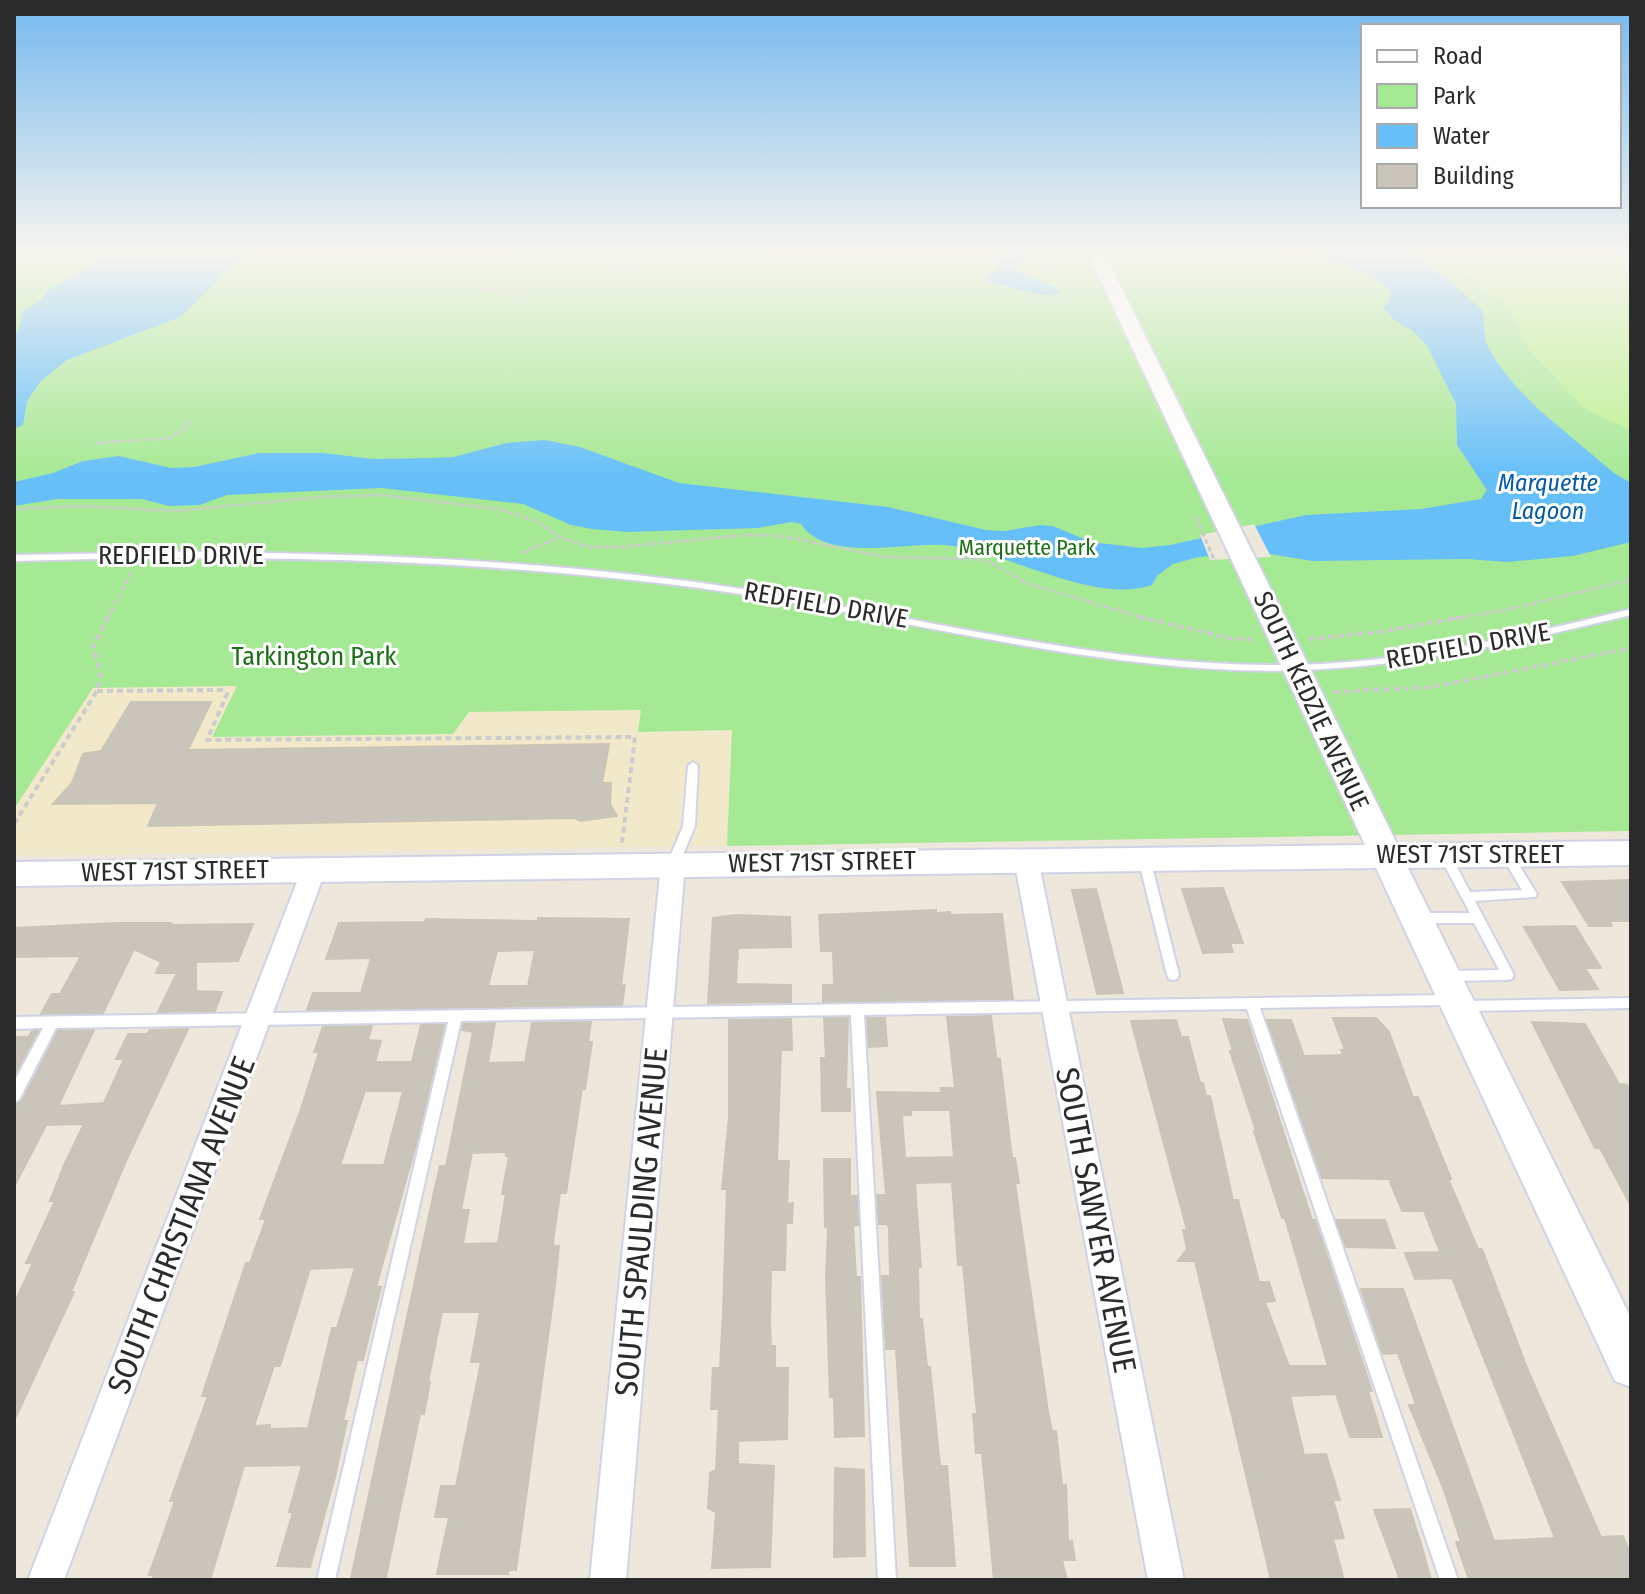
<svg xmlns="http://www.w3.org/2000/svg" width="1645" height="1594" font-family="'Fira Sans Condensed',sans-serif">
  <rect width="100%" height="100%" fill="#eee8dc"/>
  <polygon fill="#f1e9ca" points="238,686 213,737 452,734 469,712 642,710 639,732 733,730 727,846 14,856 14,809 93,688"/>
  <polygon fill="#a6e994" points="14,253 1631,253 1631,831 727,846 732,730 638,732 641,710 469,712 453,734 212,737 237,686 93,688 14,809"/>
  <polygon fill="#bbf18e" points="1440,253 1631,253 1631,430 1586,410 1528,349 1510,310"/>
  <g fill="#66bff9">
    <polygon points="98,253 246,253 180,317 67,360 41,381 27,401 23,425 14,429 14,337 19,329 23,311 41,301 47,291 91,266"/>
    <polygon points="1003,253 1032,253 1016,261 1017,270 1056,288 1061,294 1042,295 987,282 985,276 994,271"/>
    <path d="M1312,253H1409L1448,280L1482,310L1486,343L1496,361L1514,384L1538,409L1614,473L1631,483V542L1573,556L1507,562L1467,559L1312,561L1258,552L1199,557L1173,564L1158,575L1152,585C1094,605 1007,551 945,545C905,542 827,563 801,524L792,522L758,528L627,532L592,529L571,525L523,504L381,488L227,495L200,505L169,506L142,499H57L14,506V482L53,473L83,461L119,456L171,468L194,467L259,453H323L373,459L430,458L454,457L506,443L545,440L580,447L679,483L888,507L986,530L1005,531L1040,525L1053,526L1091,542L1142,548L1170,545L1306,515L1421,509L1481,499L1487,490L1457,445L1456,404L1428,347L1414,332L1393,319L1383,307L1390,301L1391,293C1371,269 1339,266 1312,253Z"/>
  </g>
  <polygon fill="#eee8dc" points="1254,524 1271,557 1210,560 1200,535"/>
  <g fill="#c9c5bb" stroke="#cac5b5" stroke-width="2" fill-rule="evenodd">
    <polygon points="131,702 211,702 188,750 609,744 602,783 611,783 610,804 617,816 580,821 575,818 148,826 158,803 53,804 72,783 83,754 101,751"/>
    <polygon points="1631,880 1631,921 1609,921 1612,926 1589,926 1562,882"/>
    <polygon points="1223,888 1243,943 1230,943 1233,952 1203,953 1182,889"/>
    <polygon points="1096,889 1123,993 1097,994 1072,890"/>
    <polygon points="936,910 936,913 950,912 950,915 1002,914 1013,999 823,1002 823,985 834,985 833,951 821,951 819,915"/>
    <polygon points="736,915 790,917 791,947 738,948 736,984 791,985 791,1002 708,1003 713,918"/>
    <path d="M538,918L629,919L621,986L625,985L622,1005L307,1010L313,993H361L371,958L326,959L339,923L425,922L426,919L538,921ZM535,950L528,986H488L497,951Z"/>
    <polygon points="116,923 171,923 169,925 253,924 238,961 196,962 196,991 222,992 215,1011 158,1012 177,973 156,973 161,962 134,949 103,1013 41,1014 52,994 60,994 81,956 14,957 14,928"/>
    <polygon points="1575,926 1601,968 1585,968 1598,989 1560,990 1524,927"/>
    <path d="M991,1016L996,1055L997,1059H1000L1012,1158H1015L1019,1183H1015L1048,1412L1052,1431H1056L1062,1485H1066L1068,1541H1072L1075,1560H1062L1067,1580H994L982,1453H976L973,1414H977L963,1265H958L952,1182L915,1183L921,1267H918L919,1319H922L927,1367H930L940,1466H947L955,1566H910L896,1349H886L882,1276H890L889,1228L887,1224H879L877,1195H886L877,1092L941,1093V1088H955L947,1017ZM911,1110H950L954,1157L905,1158L902,1115H911Z"/>
    <polygon points="824,1018 848,1018 846,1089 850,1089 850,1111 822,1111 821,1058 826,1058"/>
    <polygon points="867,1018 885,1018 887,1046 869,1047"/>
    <polygon points="1333,1018 1376,1018 1389,1032 1413,1097 1418,1097 1451,1179 1448,1179 1478,1249 1482,1249 1527,1368 1601,1537 1623,1536 1631,1556 1631,1580 1469,1580 1456,1542 1461,1542 1444,1490 1409,1405 1416,1405 1398,1353 1383,1354 1361,1289 1403,1289 1494,1541 1555,1538 1452,1278 1415,1279 1405,1253 1440,1252 1424,1211 1402,1211 1389,1179 1322,1178 1267,1020 1291,1020 1304,1056 1343,1055 1341,1050 1345,1050"/>
    <polygon points="791,1019 792,1050 781,1050 777,1161 789,1161 787,1204 793,1203 792,1223 786,1223 785,1270 771,1270 770,1324 771,1346 775,1346 775,1368 788,1368 787,1439 738,1441 738,1464 774,1466 770,1567 712,1568 716,1512 708,1508 710,1473 716,1470 719,1409 711,1409 713,1368 720,1368 723,1313 727,1189 722,1189 729,1117 729,1020"/>
    <polygon points="1223,1019 1247,1020 1312,1220 1315,1220 1372,1391 1368,1391 1382,1437 1350,1437 1336,1394 1290,1396 1304,1455 1326,1454 1340,1500 1333,1500 1344,1538 1333,1539 1344,1580 1271,1580 1195,1261 1178,1261 1187,1249 1183,1230 1187,1230 1131,1021 1176,1020 1181,1037 1188,1037 1200,1083 1203,1083 1206,1096 1210,1096 1233,1200 1238,1200 1259,1282 1269,1282 1275,1301 1265,1302 1289,1366 1328,1366 1285,1218 1282,1218 1254,1131 1256,1131 1230,1051 1233,1051"/>
    <path d="M591,1022L588,1042H592L585,1089H582L566,1193H560L553,1242L554,1246H559L555,1286L516,1570H509L508,1574H437L449,1517H435L441,1486H456L481,1362H471L480,1312H442L428,1382H430L424,1414H420L386,1577L351,1578L434,1192L440,1166H446L473,1032L462,1030L463,1024L495,1023L488,1063L525,1062L532,1023ZM506,1152V1156H509L502,1194H506L498,1243L463,1244L469,1210H461L472,1153Z"/>
    <polygon points="1532,1022 1585,1024 1619,1084 1627,1085 1631,1092 1631,1206 1600,1148 1595,1148"/>
    <path d="M421,1025H444L417,1141L376,1287H381L363,1360H357L343,1421H347L335,1477L310,1567L277,1566L293,1512H289L302,1465L244,1466L211,1577L153,1578L154,1575H149L175,1501H170L208,1396H202L246,1263H250L266,1219H260L301,1109L319,1052H314L323,1027L372,1026L368,1040L381,1041L375,1062H412ZM365,1091H403L384,1165H340ZM355,1267L337,1328H332L308,1428L269,1429L270,1425L254,1426L274,1366H280L310,1269Z"/>
    <polygon points="188,1029 125,1163 71,1292 74,1292 14,1421 14,1304 33,1263 26,1263 55,1201 50,1201 65,1163 84,1124 46,1125 14,1187 14,1105 22,1101 58,1031 94,1030 58,1106 104,1103 124,1059 116,1059 128,1034 147,1034 150,1030"/>
    <polygon points="32,1031 38,1031 14,1076 14,1037 28,1037"/>
    <polygon points="824,1159 850,1159 850,1196 857,1196 858,1225 853,1226 856,1277 860,1277 864,1436 835,1437 834,1397 830,1397 826,1278 828,1227 825,1227"/>
    <polygon points="1336,1220 1385,1220 1395,1248 1346,1247"/>
    <polygon points="835,1468 864,1470 865,1556 834,1557"/>
    <polygon points="1410,1509 1421,1544 1431,1580 1400,1580 1374,1510"/>
  </g>
  <g fill="none" stroke-linecap="round" stroke-linejoin="round">
    <g stroke="#d1d2e5" stroke-width="4">
      <g id="lane">
        <path d="M180,552C346,553 514,559 679,580C880,605 1079,666 1283,665C1401,664 1517,637 1631,609V615C1501,646 1369,676 1235,670C1046,662 863,608 676,585C457,558 235,554 14,561V555Z"/>
        <polygon points="693,762 698,766 695,826 679,864 677,867 669,867 667,864 683,826 688,766"/>
        <polygon points="1507,851 1511,852 1535,891 1537,894 1535,897 1475,901 1514,975 1512,979 1508,980 1449,981 1445,980 1443,976 1445,972 1449,971 1499,970 1474,923 1418,923 1414,921 1412,918 1414,915 1418,913 1470,913 1440,857 1442,854 1450,854 1470,892 1522,890 1501,855 1503,852"/>
        <polygon points="1144,854 1148,855 1150,858 1179,975 1177,979 1173,980 1169,979 1167,975 1138,858 1140,855"/>
        <polygon points="1449,995 1454,996 1455,1000 1454,1004 1449,1005 1260,1008 1458,1580 1440,1580 1247,1009 864,1015 896,1580 878,1580 851,1015 461,1021 335,1580 317,1580 448,1022 56,1028 19,1100 14,1102 14,1082 43,1028 14,1029 14,1017"/>
        <polygon points="1631,998 1631,1008 1464,1011 1459,1010 1458,1006 1459,1002 1464,1001"/>
      </g>
    </g>
    <g stroke="#d1d2e5" stroke-width="4">
      <g id="street">
        <polygon points="1026,850 1034,853 1038,859 1184,1580 1148,1580 1014,859 1018,853"/>
        <polygon points="673,855 681,858 685,864 626,1580 590,1580 661,864 665,858"/>
        <polygon points="314,860 322,863 326,869 64,1580 28,1580 302,869 306,863"/>
      </g>
    </g>
    <g stroke="#d1d2e5" stroke-width="4">
      <polygon id="secondary" points="1088,253 1104,253 1397,844 1631,841 1631,865 1408,868 1631,1318 1631,1387 1615,1381 1376,868 14,886 14,862 1365,845"/>
    </g>
    <g stroke="#ccc" stroke-width="2" stroke-dasharray="4 2" stroke-linecap="butt">
      <polyline points="597,260 634,270"/>
      <polyline points="482,289 512,292 527,299"/>
      <polyline points="1030,300 1069,303 1074,295 1053,273 1043,253"/>
    </g>
    <g stroke="#ccc" stroke-width="3" stroke-dasharray="5 3" stroke-linecap="butt">
      <polyline points="95,443 170,438 193,421"/>
      <polyline points="14,509 80,506 176,511 320,497 381,495 498,509 536,521 560,537 587,547 620,547 748,535 782,536 885,557 978,559 994,564 1026,583 1147,619"/>
      <polyline points="1196,517 1215,562"/>
      <polyline points="522,553 560,537"/>
      <polyline points="107,619 132,572"/>
      <polyline points="1453,619 1506,610 1631,580"/>
    </g>
    <g stroke="#ccc" stroke-width="4" stroke-dasharray="6 4" stroke-linecap="butt">
      <polyline points="1139,617 1233,639 1252,639"/>
      <polyline points="1308,639 1379,632 1464,617"/>
      <polyline points="97,691 222,690 227,694 207,740 635,737 622,843"/>
      <polyline points="1334,692 1432,687 1631,648"/>
      <polyline points="14,824 97,691 100,675 93,645 108,617"/>
    </g>
    <use href="#lane" fill="#fff" fill-rule="evenodd"/>
    <use href="#street" fill="#fff" fill-rule="evenodd"/>
    <use href="#secondary" fill="#fff" fill-rule="evenodd"/>
  </g>
  <linearGradient id="sky" x2="0" y2="1"><stop stop-color="#74b8ef"/><stop offset="0.53" stop-color="#f7f5ef"/><stop offset="1" stop-color="#f7f5ef" stop-opacity="0"/></linearGradient>
  <rect width="1645" height="477" fill="url(#sky)"/>
  <g text-anchor="middle" dominant-baseline="central" stroke-width="6" stroke-linejoin="round" paint-order="stroke">
    <g font-size="22" fill="#1b6f14" stroke="#fff">
      <text x="1027" y="547">Marquette Park</text>
    </g>
    <g font-size="24" font-style="italic" fill="#025aa8" stroke="#fff">
      <text x="1548" y="483">Marquette<tspan x="1548" dy="28">Lagoon</tspan></text>
    </g>
    <g font-size="26" fill="#2b2b2b" stroke="#fff">
      <text x="181" y="555">REDFIELD DRIVE</text>
      <text transform="translate(826 605) rotate(10)">REDFIELD DRIVE</text>
      <text transform="translate(1468 646) rotate(-10)">REDFIELD DRIVE</text>
      <text transform="translate(1311 701) rotate(65)">SOUTH KEDZIE AVENUE</text>
      <text x="1470" y="854">WEST 71ST STREET</text>
      <text transform="translate(822 862) rotate(-1)">WEST 71ST STREET</text>
      <text transform="translate(175 871) rotate(-1)">WEST 71ST STREET</text>
    </g>
    <g font-size="26" fill="#1b6f14" stroke="#fff">
      <text x="314" y="656">Tarkington Park</text>
    </g>
    <g font-size="32" fill="#2b2b2b" stroke="#fff">
      <text transform="translate(1096 1220) rotate(79)">SOUTH SAWYER AVENUE</text>
      <text transform="translate(641 1222) rotate(-85)">SOUTH SPAULDING AVENUE</text>
      <text transform="translate(181 1225) rotate(-69)">SOUTH CHRISTIANA AVENUE</text>
    </g>
  </g>
  <rect width="1645" height="1594" fill="none" stroke="#2b2b2b" stroke-width="32"/>
  <rect x="1361" y="24" width="260" height="184" fill="#ffffff" stroke="#aaaaaa" stroke-width="2"/>
  <rect x="1377" y="50" width="40" height="12" fill="#ffffff" stroke="#aaaaaa" stroke-width="2"/>
  <text x="1433" y="64" font-size="24" fill="#2b2b2b">Road</text>
  <rect x="1377" y="84" width="40" height="24" fill="#a6e994" stroke="#aaaaaa" stroke-width="2"/>
  <text x="1433" y="104" font-size="24" fill="#2b2b2b">Park</text>
  <rect x="1377" y="124" width="40" height="24" fill="#66bff9" stroke="#aaaaaa" stroke-width="2"/>
  <text x="1433" y="144" font-size="24" fill="#2b2b2b">Water</text>
  <rect x="1377" y="164" width="40" height="24" fill="#c9c5bb" stroke="#aaaaaa" stroke-width="2"/>
  <text x="1433" y="184" font-size="24" fill="#2b2b2b">Building</text>
</svg>
